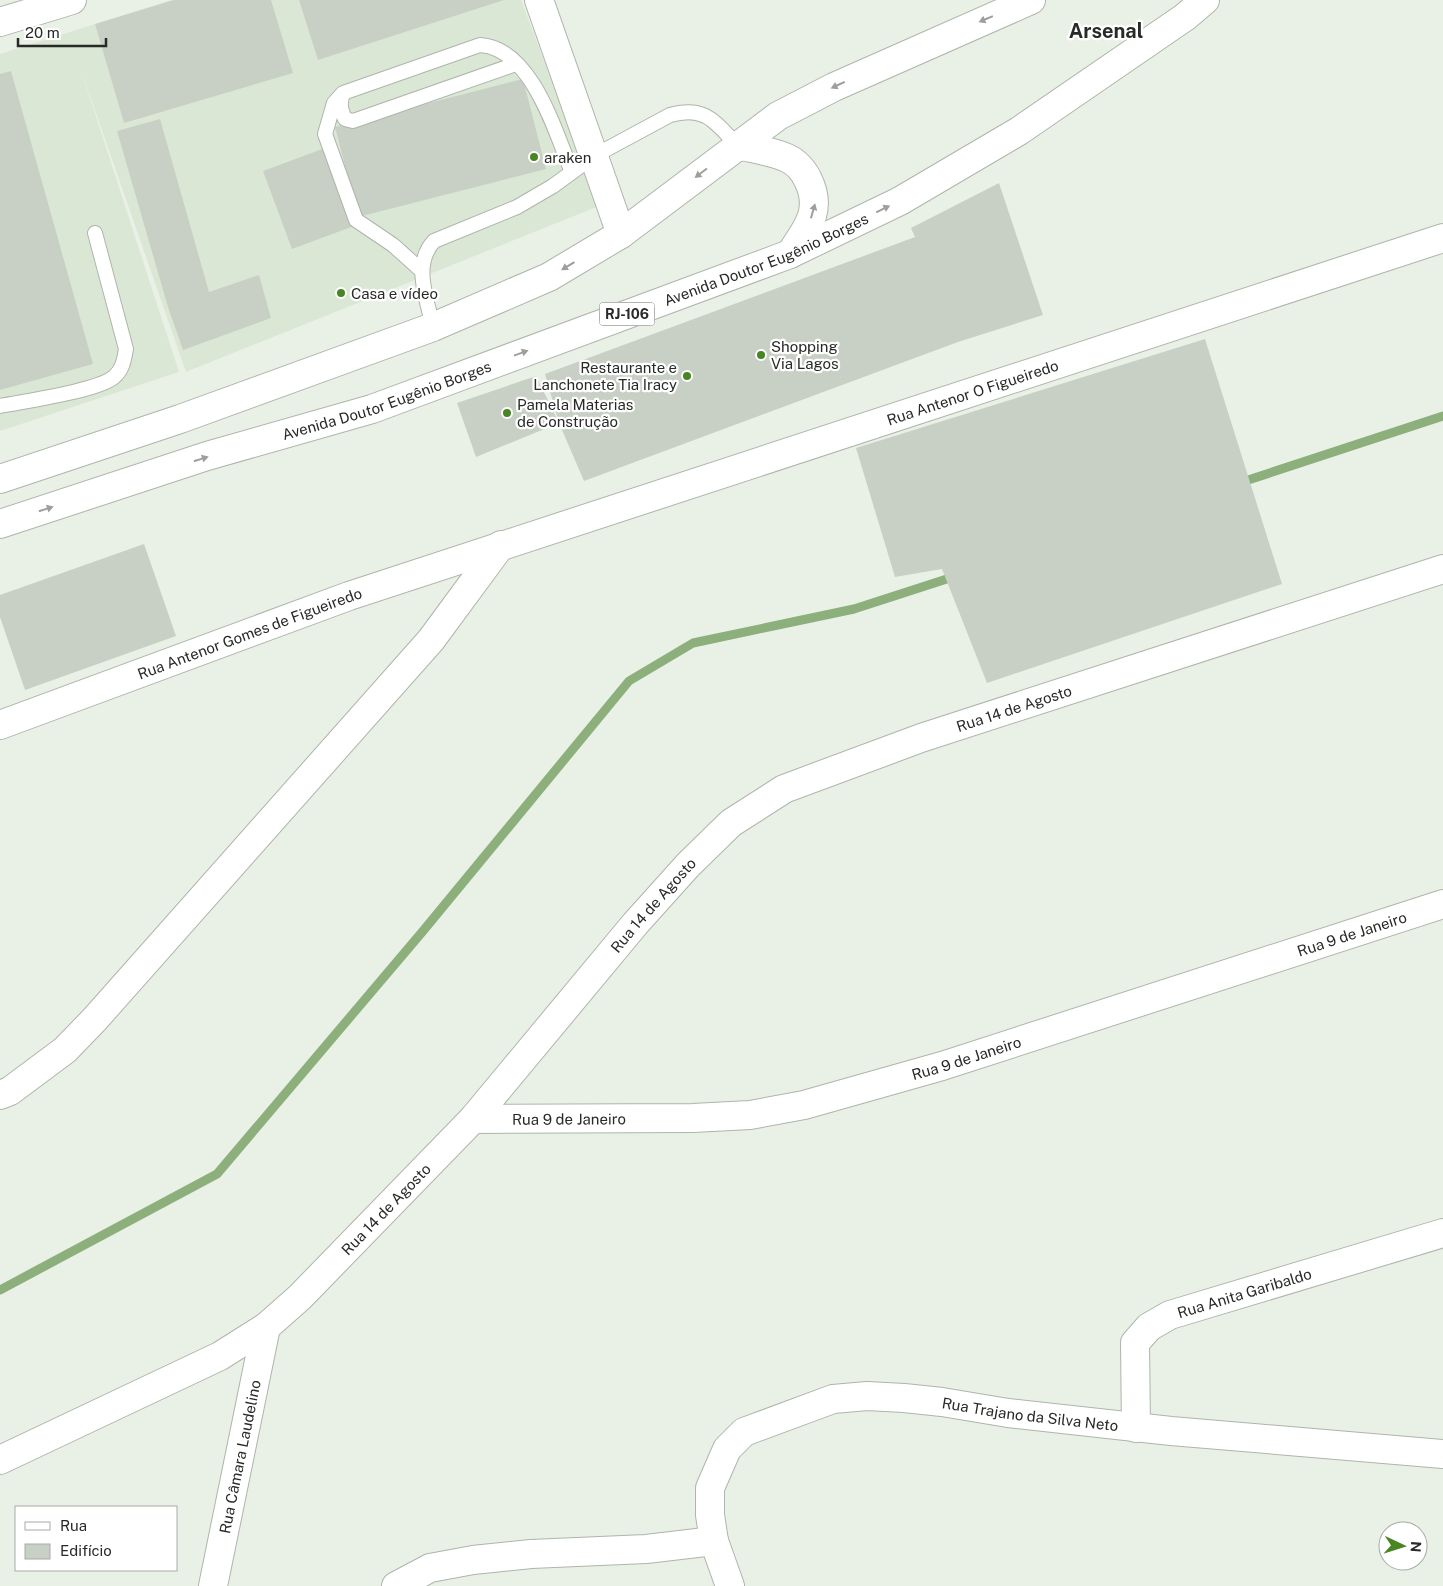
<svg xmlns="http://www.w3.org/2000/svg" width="1443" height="1586" font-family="'Public Sans',sans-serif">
  <rect width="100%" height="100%" fill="#e9f1e6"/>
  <polygon fill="#dbe7d5" points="171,0 521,0 599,206 186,372 81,70 179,372 0,431 0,54"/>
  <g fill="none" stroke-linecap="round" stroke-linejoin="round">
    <g stroke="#8caf7c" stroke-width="9">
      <polyline points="1239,483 1443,416"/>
      <polyline points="0,1290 217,1174 423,931 629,681 693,643 854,609 956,576"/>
    </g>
  </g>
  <g fill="#c8d0c5">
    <polygon points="174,0 271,0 293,73 124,123 95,24"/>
    <polygon points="299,0 504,0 318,60"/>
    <polygon points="11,71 93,364 0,390 0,74"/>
    <polygon points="523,79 546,169 358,217 335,127"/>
    <polygon points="160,119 209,292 259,275 271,318 183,350 168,307 117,131"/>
    <polygon points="325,148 354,226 292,249 263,171"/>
    <polygon points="999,183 1043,315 958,342 584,481 559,423 545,374 915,237 911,228"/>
    <polygon points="1205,339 1282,584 987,683 942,569 895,577 856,448"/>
    <polygon points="536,376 559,423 476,457 457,403"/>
    <polygon points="144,544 176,636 25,690 0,617 0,595"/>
  </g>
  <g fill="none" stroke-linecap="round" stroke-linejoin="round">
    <g stroke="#aeb5ab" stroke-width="16">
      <g id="service">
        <path d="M343,94C339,103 341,110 345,119L353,121L516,64"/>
        <path d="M422,271L393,245L356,220L325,134L334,103L343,93L480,45C532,48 555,132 572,172"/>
        <path d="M433,327C427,298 412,265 434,241L517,207L553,186L594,156L670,115C705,105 715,122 737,145"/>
        <path d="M0,406C25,401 97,391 114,377C123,369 124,360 126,349L95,233"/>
      </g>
    </g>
    <g stroke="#aeb5ab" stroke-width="30">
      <g id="minor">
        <polyline points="539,0 621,234"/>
        <polyline points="0,22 72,0"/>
        <path id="s1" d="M0,725L349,596L1443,238"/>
        <polyline points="0,1095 10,1091 65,1050 95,1019 431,640 501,545"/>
        <path id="s2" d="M473,1119L693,1118L750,1115L804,1105L942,1066L1443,904"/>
        <path id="s3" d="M1136,1428L1135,1343L1149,1327L1170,1315L1443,1233"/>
        <path id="s4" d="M0,1460L220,1356L266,1327L300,1297L473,1119L635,924L688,865L731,823L784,789L921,738L1443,569"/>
        <path id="s5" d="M213,1586L266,1327"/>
        <polyline points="396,1586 430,1568 473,1560 531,1554 646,1549 714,1541"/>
        <path id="s6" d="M730,1586L714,1541L710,1515V1488L727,1449L744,1432L833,1399L867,1396L904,1398L942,1402L1008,1413L1171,1431L1443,1454"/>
      </g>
    </g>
    <g stroke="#aeb5ab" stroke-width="30">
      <g id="trunk">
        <path d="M737,145C754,149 772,151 787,158C796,162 804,171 808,180C823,210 807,229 790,254"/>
        <polyline points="0,479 180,419 433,327 549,277 621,234 778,116 834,87 1031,0"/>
        <path id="s7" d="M0,524L207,456L372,409L790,254L900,201L1019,131L1185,17L1205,0"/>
      </g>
    </g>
    <use href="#service" stroke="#fff" stroke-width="14"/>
    <use href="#minor" stroke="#fff" stroke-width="28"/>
    <use href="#trunk" stroke="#fff" stroke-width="28"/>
  </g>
  <defs><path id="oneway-solid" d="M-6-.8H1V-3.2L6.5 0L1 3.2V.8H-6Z" transform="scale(1.25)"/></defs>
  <g fill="#9e9f9d">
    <use href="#oneway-solid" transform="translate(986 19) rotate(157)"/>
    <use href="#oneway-solid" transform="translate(838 85) rotate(155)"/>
    <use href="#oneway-solid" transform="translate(701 173) rotate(143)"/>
    <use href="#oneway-solid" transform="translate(883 209) rotate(-26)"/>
    <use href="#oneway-solid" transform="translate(813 211) rotate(-74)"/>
    <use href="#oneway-solid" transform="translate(568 266) rotate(149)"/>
    <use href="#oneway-solid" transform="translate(521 353) rotate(-20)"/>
    <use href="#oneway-solid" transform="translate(201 459) rotate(-18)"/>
    <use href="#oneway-solid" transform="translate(46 509) rotate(-18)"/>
  </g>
  <g fill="#488523" stroke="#fff" stroke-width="2">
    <circle cx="534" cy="157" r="5"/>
    <circle cx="341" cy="293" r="5"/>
    <circle cx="761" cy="355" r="5"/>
    <circle cx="687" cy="376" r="5"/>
    <circle cx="507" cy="413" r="5"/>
  </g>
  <g text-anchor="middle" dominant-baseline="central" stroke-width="4.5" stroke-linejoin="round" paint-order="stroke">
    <rect fill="#fff" stroke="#686a67" stroke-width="1" x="599.5" y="302.5" width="55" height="23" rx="4"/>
    <g font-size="14" font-weight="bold" fill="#272a26">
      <text x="627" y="314">RJ-106</text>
    </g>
    <g font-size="15" fill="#272a26" stroke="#fff" text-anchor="start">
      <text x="544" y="157">araken</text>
      <text x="351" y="293">Casa e vídeo</text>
      <text x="771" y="346">Shopping<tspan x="771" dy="17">Via Lagos</tspan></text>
      <text x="677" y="367" text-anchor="end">Restaurante e<tspan x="677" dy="17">Lanchonete Tia Iracy</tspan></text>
      <text x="517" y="404">Pamela Materias<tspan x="517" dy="17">de Construção</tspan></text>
    </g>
    <g font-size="15" fill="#272a26" stroke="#fff">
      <text stroke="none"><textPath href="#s7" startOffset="811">Avenida Doutor Eugênio Borges</textPath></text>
      <text stroke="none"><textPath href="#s1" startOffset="1028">Rua Antenor O Figueiredo</textPath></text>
      <text stroke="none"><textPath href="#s7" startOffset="406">Avenida Doutor Eugênio Borges</textPath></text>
      <text stroke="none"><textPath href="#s1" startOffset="266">Rua Antenor Gomes de Figueiredo</textPath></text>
      <text stroke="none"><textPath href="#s4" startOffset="1291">Rua 14 de Agosto</textPath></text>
      <text stroke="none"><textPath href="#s4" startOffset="871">Rua 14 de Agosto</textPath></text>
      <text stroke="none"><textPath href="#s2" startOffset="906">Rua 9 de Janeiro</textPath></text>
      <text stroke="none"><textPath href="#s2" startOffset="501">Rua 9 de Janeiro</textPath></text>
      <text stroke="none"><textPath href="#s2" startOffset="96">Rua 9 de Janeiro</textPath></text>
      <text stroke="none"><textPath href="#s4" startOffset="466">Rua 14 de Agosto</textPath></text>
      <text stroke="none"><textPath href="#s3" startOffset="208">Rua Anita Garibaldo</textPath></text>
      <text stroke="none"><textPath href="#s6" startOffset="461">Rua Trajano da Silva Neto</textPath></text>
      <text stroke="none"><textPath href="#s5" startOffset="132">Rua Câmara Laudelino</textPath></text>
    </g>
    <g font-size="20" font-weight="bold" fill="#272a26" stroke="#fff">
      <text x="1106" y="31">Arsenal</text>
    </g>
  </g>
  <rect x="15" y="1506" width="162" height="65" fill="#ffffff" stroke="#a9aaa8"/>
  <rect x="25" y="1522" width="25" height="8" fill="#ffffff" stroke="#a9aaa8"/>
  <text x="60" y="1531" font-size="15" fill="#272a26">Rua</text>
  <rect x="25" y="1544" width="25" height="15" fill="#c8d0c5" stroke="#a9aaa8"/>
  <text x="60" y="1556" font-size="15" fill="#272a26">Edifício</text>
  <g transform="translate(1403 1546) rotate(94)"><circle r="24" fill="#ffffff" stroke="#a9aaa8"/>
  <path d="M0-4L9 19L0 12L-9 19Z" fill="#488523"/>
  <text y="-8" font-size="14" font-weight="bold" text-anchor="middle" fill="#272a26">N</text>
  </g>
  <path d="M18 38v8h88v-8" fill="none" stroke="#272a26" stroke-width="2.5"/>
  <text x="25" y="38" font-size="15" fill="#272a26" stroke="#ffffff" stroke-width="4" paint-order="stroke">20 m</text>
</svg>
